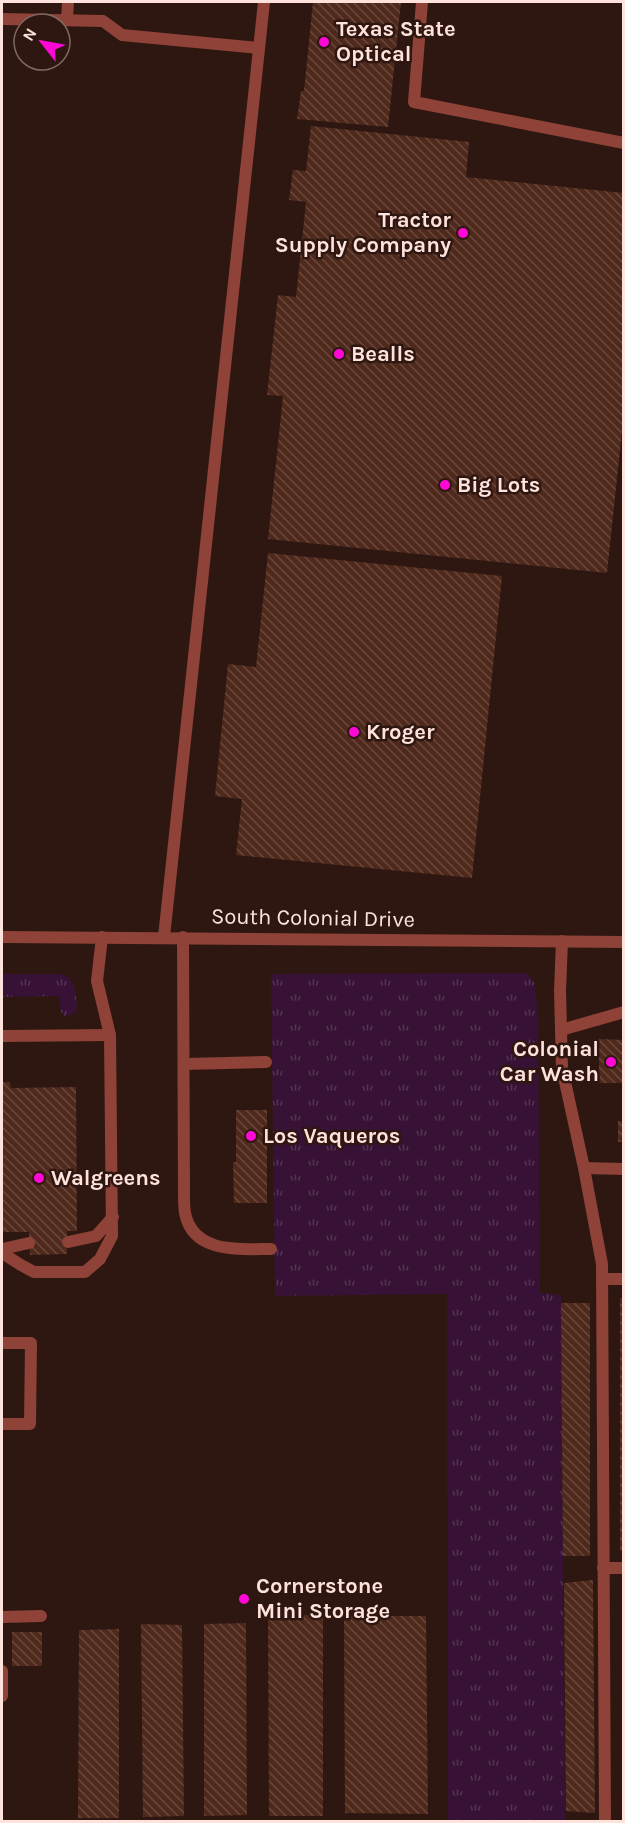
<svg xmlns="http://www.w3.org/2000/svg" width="625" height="1823" font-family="Karla,sans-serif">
  <defs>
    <pattern id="grass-tufts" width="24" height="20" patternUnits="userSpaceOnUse" patternTransform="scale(1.5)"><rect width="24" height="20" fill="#371236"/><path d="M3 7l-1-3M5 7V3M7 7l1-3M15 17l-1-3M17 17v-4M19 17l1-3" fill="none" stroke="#553452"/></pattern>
    <pattern id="building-back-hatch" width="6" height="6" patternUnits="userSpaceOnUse" patternTransform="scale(1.5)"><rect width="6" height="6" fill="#4f291b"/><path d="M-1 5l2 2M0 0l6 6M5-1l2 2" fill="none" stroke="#69483c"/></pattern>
  </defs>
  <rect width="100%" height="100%" fill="#2d1710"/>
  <g fill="url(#grass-tufts)">
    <polygon points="522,973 527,973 534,982 538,1012 540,1293 561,1295 565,1821 448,1821 447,1294 275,1296 271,974"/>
    <polygon points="2,974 60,974 70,978 75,989 77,1009 74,1014 64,1016 61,1012 59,996 2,997"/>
  </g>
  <g fill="url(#building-back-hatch)">
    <polygon points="313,2 401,2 388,127 297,119 301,91 304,91"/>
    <polygon points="311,126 469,142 466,177 624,193 624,412 607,573 268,539 283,396 267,395 278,295 296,297 306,202 289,200 293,170 306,171"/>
    <polygon points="268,553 502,576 472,878 236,855 242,799 215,796 228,664 256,667"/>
    <polygon points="599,1039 624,1040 624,1083 599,1083"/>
    <polygon points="2,1082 10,1082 11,1088 76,1087 77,1231 67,1231 67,1254 30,1255 29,1232 2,1232"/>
    <polygon points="236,1110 267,1110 267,1203 234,1203 233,1162 236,1162"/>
    <rect x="618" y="1121" width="6" height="21"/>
    <rect x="620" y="1298" width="4" height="253"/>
    <polygon points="561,1303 590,1303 590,1556 563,1556"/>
    <polygon points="593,1580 595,1813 566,1811 564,1583"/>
    <polygon points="268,1615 323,1615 323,1816 269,1816"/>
    <polygon points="344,1616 426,1616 428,1814 345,1813"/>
    <polygon points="246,1623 247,1815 204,1816 204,1624"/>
    <polygon points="141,1624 182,1625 184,1816 143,1817"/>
    <polygon points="119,1629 119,1818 78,1818 79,1630"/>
    <rect x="12" y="1632" width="30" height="34"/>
  </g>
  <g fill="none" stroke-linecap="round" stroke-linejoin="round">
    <g stroke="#8e4238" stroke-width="12">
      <polyline points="422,2 414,102 624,143"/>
      <polyline points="2,19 103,21 122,35 258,48"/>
      <polyline points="67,19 68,2"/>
      <polyline points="164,937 264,2"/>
      <path d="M183,937L184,1194C184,1200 184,1207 185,1213C193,1254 240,1249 271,1249"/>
      <polyline points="562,941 560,991 562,1068 584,1168 602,1264 605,1822"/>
      <polyline points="561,1030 624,1012"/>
      <polyline points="2,1036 110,1035"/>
      <polyline points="184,1064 266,1062"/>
      <polyline points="584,1168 624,1169"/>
      <polyline points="68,1242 96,1236 113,1217"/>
      <polyline points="2,1249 29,1243"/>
      <polyline points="2,1253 21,1265 34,1272 85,1272 100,1259 112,1236 110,1035 97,981 102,937"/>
      <polyline points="602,1279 624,1279"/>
      <polyline points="2,1343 31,1343 30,1424 2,1424"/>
      <polyline points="603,1568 624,1568"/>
      <polyline points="2,1617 41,1616"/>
      <polyline points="2,1671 2,1696"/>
    </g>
    <polyline stroke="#8e4238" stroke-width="12" points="2,937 624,942"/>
  </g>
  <g fill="#ff07d4" stroke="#2d1710" stroke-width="2">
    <circle cx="324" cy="42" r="6"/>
    <circle cx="463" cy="233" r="6"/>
    <circle cx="339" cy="354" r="6"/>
    <circle cx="445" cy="485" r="6"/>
    <circle cx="354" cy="732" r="6"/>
    <circle cx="611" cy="1062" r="6"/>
    <circle cx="251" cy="1136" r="6"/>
    <circle cx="39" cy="1178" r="6"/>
    <circle cx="244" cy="1599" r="6"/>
  </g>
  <g text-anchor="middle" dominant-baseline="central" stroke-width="5" stroke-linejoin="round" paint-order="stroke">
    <g font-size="22" font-weight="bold" fill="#ffe2db" stroke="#2d1710" text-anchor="start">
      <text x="336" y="29">Texas State<tspan x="336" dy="25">Optical</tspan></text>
      <text x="451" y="220" text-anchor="end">Tractor<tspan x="451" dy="25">Supply Company</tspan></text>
      <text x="351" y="354">Bealls</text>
      <text x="457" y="485">Big Lots</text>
      <text x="366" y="732">Kroger</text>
      <text x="599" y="1049" text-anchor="end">Colonial<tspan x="599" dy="25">Car Wash</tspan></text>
      <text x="263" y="1136">Los Vaqueros</text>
      <text x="51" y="1178">Walgreens</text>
      <text x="256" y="1586">Cornerstone<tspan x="256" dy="25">Mini Storage</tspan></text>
    </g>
    <g font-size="22" fill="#ffe2db" stroke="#2d1710">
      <text transform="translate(313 918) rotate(1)">South Colonial Drive</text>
    </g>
  </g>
  <rect width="625" height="1823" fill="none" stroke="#ffe2db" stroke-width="6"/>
  <g transform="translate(42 42) rotate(301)"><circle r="28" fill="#2d1710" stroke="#816861" stroke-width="1.5"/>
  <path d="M0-4.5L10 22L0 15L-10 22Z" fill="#ff07d4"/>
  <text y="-9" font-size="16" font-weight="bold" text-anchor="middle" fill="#ffe2db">N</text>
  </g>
</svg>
